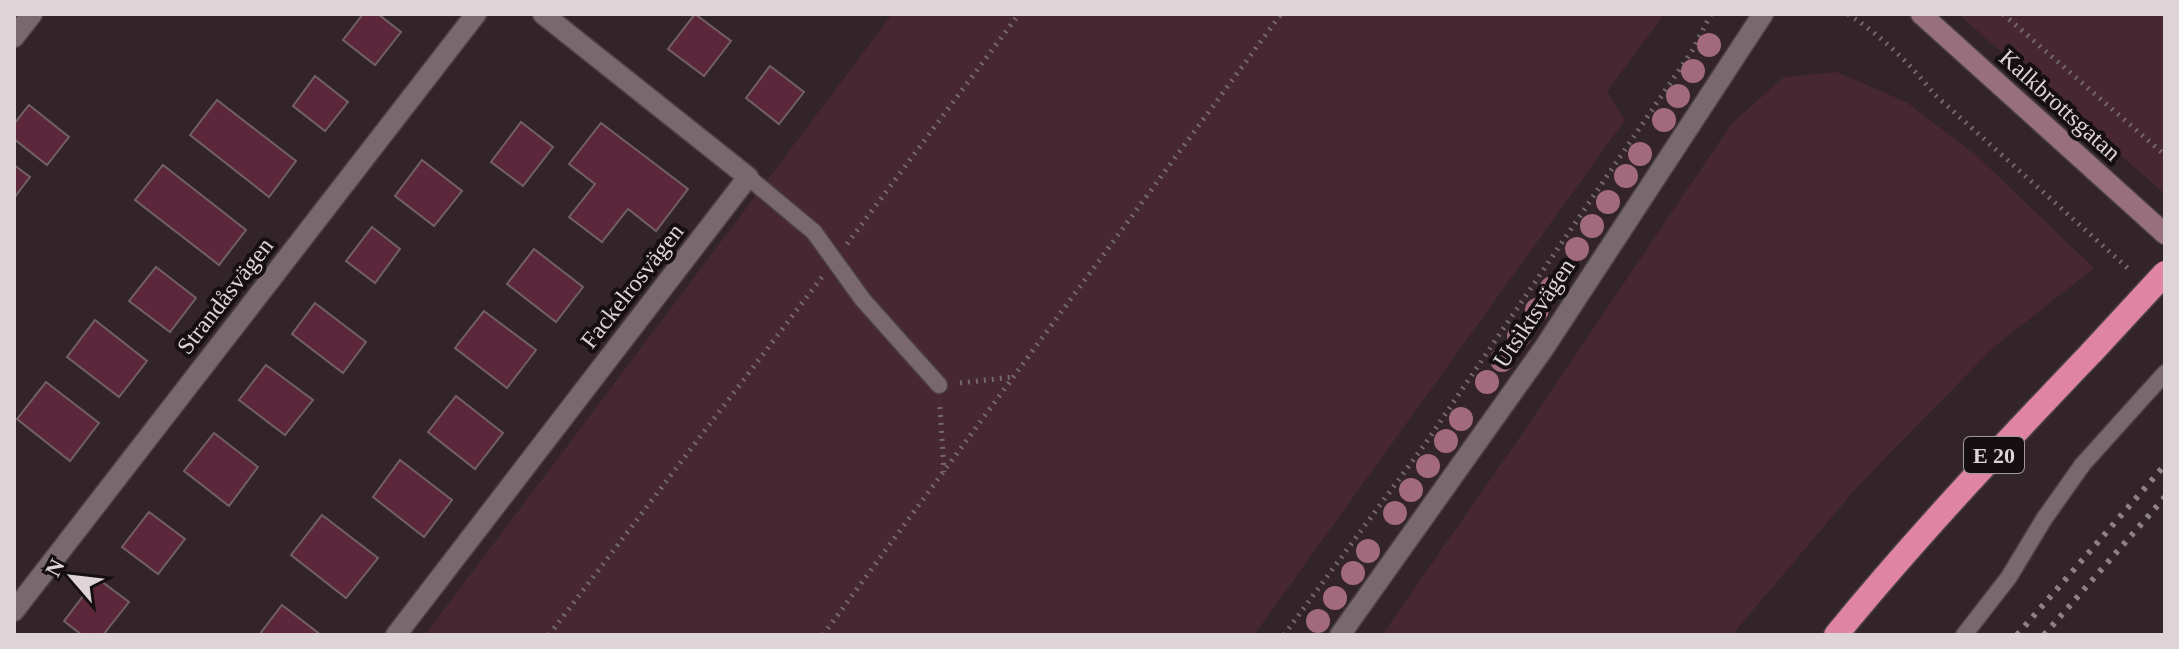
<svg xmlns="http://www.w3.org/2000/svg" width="2179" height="649" font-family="'Times New Roman',serif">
  <rect width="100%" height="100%" fill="#322428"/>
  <g fill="#472732">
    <polygon points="892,14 1664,14 1607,92 1625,120 1254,635 425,635"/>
    <polygon points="1958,14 2165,14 2165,194"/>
    <polygon points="1837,72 1906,102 1977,156 2094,268 1994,347 1859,485 1732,635 1382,635 1522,434 1732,123 1784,77"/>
  </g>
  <g fill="#5d273b" stroke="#716065" stroke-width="2">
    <polygon points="363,14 378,14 401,32 375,65 343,40"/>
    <polygon points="695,14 731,41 704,76 668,49"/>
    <polygon points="770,66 804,92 779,124 746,98"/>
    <polygon points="315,76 348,102 325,131 293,106"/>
    <polygon points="217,100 296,161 269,197 190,135"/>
    <polygon points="29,105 69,137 47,165 14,139 14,124"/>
    <polygon points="521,122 553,147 523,186 491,162"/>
    <polygon points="601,123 688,189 656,231 628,209 602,242 569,217 595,184 569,164"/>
    <polygon points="422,160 462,191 434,226 395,196"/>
    <polygon points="14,165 30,177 14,198"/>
    <polygon points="163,165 246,230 219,265 135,200"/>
    <polygon points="372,227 400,249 375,283 346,261"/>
    <polygon points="534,249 583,287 556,322 507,284"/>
    <polygon points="156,267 196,298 170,332 129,301"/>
    <polygon points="315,303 366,342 343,373 292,334"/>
    <polygon points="484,311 536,350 507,388 455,348"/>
    <polygon points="95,320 147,361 119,397 67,357"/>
    <polygon points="266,365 313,400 285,435 239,400"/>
    <polygon points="46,382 99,423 70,461 17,419"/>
    <polygon points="456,396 503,433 475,469 428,432"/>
    <polygon points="214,433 258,467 229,506 184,471"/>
    <polygon points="400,460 452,500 424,537 373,497"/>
    <polygon points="149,512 185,539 158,574 122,547"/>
    <polygon points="322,515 378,558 346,598 291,555"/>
    <polygon points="97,578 129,602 103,635 82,635 64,621"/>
    <polygon points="282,605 321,635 259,635"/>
  </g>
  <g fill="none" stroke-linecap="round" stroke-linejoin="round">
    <g stroke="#4c4144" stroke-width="19">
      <g id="lane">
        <polyline points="748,177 814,232 863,300 939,385"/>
        <polyline points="1964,635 2009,577 2044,519 2083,464 2165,373"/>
      </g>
    </g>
    <g stroke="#4c4144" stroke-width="23">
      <g id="street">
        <polyline points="14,37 32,14"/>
        <polyline points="14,611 476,14"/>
        <polyline points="396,635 748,177 543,14"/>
        <polyline points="1340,635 1544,348 1763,14"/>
      </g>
    </g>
    <g stroke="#4c4144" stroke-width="23">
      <polyline id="secondary" points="1921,14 2165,234"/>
    </g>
    <g stroke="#4c4144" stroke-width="27">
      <path id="highway" d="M1836,635C1917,536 2004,444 2092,352"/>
    </g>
    <g stroke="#74686c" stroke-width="5" stroke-dasharray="2 6" stroke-linecap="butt">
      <path d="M1848,14C1880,35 1910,63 1934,94L2131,271"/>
      <polyline points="2003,14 2165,155"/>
      <polyline points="847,244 1019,14"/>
      <polyline points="960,383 1013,377"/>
      <polyline points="940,407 944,472"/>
      <polyline points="549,635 822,277"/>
      <polyline points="823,635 1281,14"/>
      <polyline points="1284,635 1425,444 1692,51 1711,14"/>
    </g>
    <use href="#lane" stroke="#79686d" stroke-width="16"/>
    <use href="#street" stroke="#79686d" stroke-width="20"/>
    <use href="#secondary" stroke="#98707d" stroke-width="20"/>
    <use href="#highway" stroke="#df84a2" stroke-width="24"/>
    <g stroke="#8e8285" stroke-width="6" stroke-dasharray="4 8" stroke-linecap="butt">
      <polyline points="2017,635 2165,465"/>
      <polyline points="2044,635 2165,497"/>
    </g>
    <g stroke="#4c4144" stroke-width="27" stroke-linecap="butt">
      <polyline id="highway-bridge" points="2092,352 2165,273"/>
    </g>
    <use href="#highway-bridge" stroke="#df84a2" stroke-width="24"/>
  </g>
  <g fill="#a26a7c">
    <circle cx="1709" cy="45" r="12"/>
    <circle cx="1693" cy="71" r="12"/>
    <circle cx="1678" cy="96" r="12"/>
    <circle cx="1664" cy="120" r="12"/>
    <circle cx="1640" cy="154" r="12"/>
    <circle cx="1626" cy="176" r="12"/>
    <circle cx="1608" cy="202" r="12"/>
    <circle cx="1592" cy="226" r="12"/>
    <circle cx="1577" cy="249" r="12"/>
    <circle cx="1552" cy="288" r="12"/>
    <circle cx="1537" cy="310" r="12"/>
    <circle cx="1519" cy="336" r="12"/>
    <circle cx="1502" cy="360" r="12"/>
    <circle cx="1487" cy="382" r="12"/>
    <circle cx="1461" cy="419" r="12"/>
    <circle cx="1446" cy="441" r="12"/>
    <circle cx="1428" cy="466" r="12"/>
    <circle cx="1411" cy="490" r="12"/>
    <circle cx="1395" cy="513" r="12"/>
    <circle cx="1368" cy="551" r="12"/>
    <circle cx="1353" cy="573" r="12"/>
    <circle cx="1335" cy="598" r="12"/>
    <circle cx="1318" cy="621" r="12"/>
  </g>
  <g text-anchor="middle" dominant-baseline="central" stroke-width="8" stroke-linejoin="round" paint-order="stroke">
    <rect fill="#150f11" stroke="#a2999c" stroke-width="2" x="1964" y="437" width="60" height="36" rx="6"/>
    <g font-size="22" font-weight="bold" fill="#ded4d7">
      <text x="1994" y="455">E 20</text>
    </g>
    <g font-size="24" fill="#ded4d7" stroke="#150f11">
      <text transform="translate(2060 105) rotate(42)">Kalkbrottsgatan</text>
      <text transform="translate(632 286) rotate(-52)">Fackelrosvägen</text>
      <text transform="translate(225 296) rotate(-52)">Strandåsvägen</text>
      <text transform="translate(1534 313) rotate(-56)">Utsiktsvägen</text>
    </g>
  </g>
  <rect width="2179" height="649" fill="none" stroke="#ded4d7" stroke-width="32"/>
  <g transform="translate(72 577) rotate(298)" stroke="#150f11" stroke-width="6" paint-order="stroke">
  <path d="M0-6L14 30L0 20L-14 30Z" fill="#ded4d7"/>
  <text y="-12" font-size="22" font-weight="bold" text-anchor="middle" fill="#ded4d7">N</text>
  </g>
</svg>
